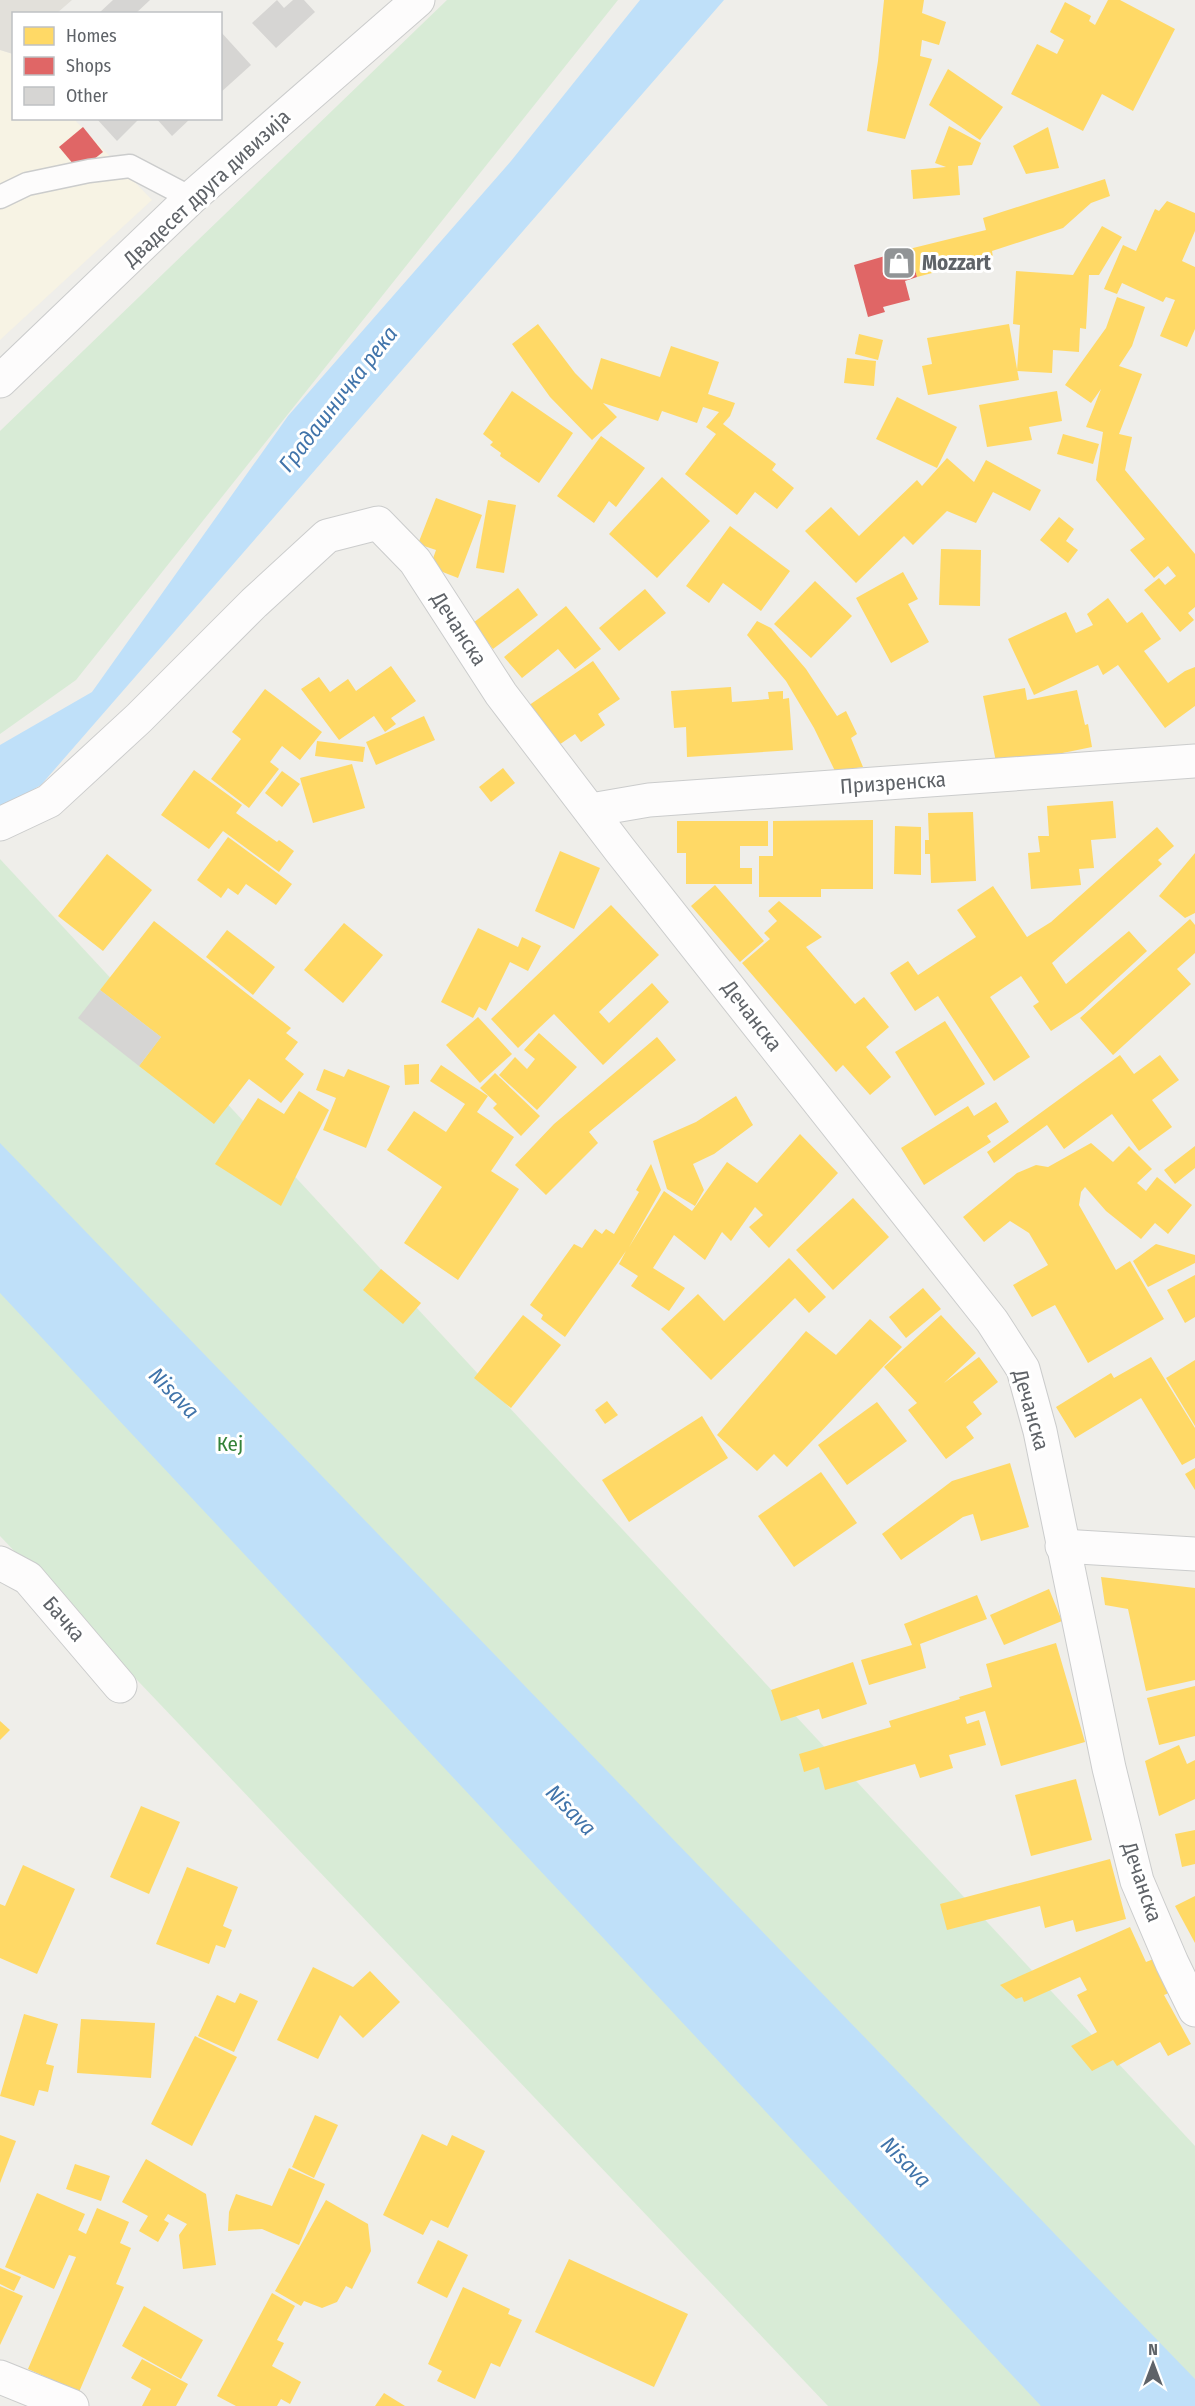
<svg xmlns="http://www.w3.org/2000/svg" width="1195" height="2406" font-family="'Fira Sans Condensed',sans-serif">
  <rect width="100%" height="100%" fill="#efeeea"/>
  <polygon fill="#f7f3e4" points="0,50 13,54 14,118 74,119 152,200 0,340"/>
  <polygon fill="#e2e0da" points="0,0 72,0 57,13 14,14 13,54 0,50"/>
  <g fill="#d8ebd6">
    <polygon points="447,0 618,0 76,680 0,734 0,431"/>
    <polygon points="0,859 1195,2146 1195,2406 828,2406 0,1536"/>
  </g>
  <g fill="#bfe0f9">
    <polygon points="640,0 724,0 41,785 0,809 0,745 92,692 288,416 511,161"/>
    <polygon points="0,1143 1195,2379 1195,2406 1041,2406 0,1293"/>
  </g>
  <g fill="#ffd966">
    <polygon points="884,0 924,0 922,13 946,22 939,45 922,40 920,56 932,59 905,139 867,131 878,61"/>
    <polygon points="1108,0 1120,0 1175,29 1133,111 1102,94 1083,131 1011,94 1037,44 1057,54 1064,40 1050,32 1065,2 1091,16 1089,21 1095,25"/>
    <polygon points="948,69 1003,107 980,140 929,105"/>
    <polygon points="949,126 981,143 972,165 958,166 960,195 913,199 911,170 946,167 935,163"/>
    <polygon points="1048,127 1059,168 1026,174 1013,146"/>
    <polygon points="1105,179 1110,196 1091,203 1063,228 992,251 993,257 917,277 909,249 986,230 983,218"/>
    <polygon points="1167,201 1195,213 1195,231 1182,261 1195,267 1195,329 1187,347 1160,336 1175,300 1166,297 1163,302 1122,283 1117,294 1104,289 1123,245 1136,251 1155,209 1159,211"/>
    <polygon points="1102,226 1122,237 1099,275 1089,275 1086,329 1080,328 1079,352 1053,350 1052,373 1017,371 1020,325 1013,324 1016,271 1073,275"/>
    <polygon points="1117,297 1145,307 1132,346 1119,366 1142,374 1119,434 1132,437 1125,470 1195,554 1195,607 1188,613 1194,620 1180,632 1144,590 1159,578 1165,585 1176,576 1168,566 1154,578 1130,550 1145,539 1096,480 1103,432 1086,427 1101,389 1091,403 1065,385 1106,328"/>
    <polygon points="538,324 575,373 592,390 601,358 660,377 671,346 719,362 708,394 735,403 730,416 723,424 776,464 772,470 794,488 777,509 755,492 737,515 685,474 716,434 706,427 719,412 703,407 697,423 662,411 658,421 603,403 617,417 592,440 550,397 512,344"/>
    <polygon points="1009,324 1019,380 928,395 922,366 932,364 927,338"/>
    <polygon points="859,334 883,340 878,360 855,354"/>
    <polygon points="847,358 876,361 874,386 844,383"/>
    <polygon points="512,391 573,433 539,483 500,456 501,453 490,445 493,442 483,434"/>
    <polygon points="1057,391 1062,421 1029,427 1032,440 987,447 979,405"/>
    <polygon points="897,397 957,427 937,468 876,439"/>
    <polygon points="1063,434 1099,444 1093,464 1057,454"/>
    <polygon points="601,436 645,468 616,507 609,501 594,523 557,496"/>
    <polygon points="947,458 974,482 986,460 1041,490 1030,511 993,492 976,523 947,511 913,545 904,536 856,583 805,531 831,507 859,536 917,480 922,486"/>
    <polygon points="662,477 710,521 657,578 609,534"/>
    <polygon points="436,498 482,515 458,578 430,567 436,550 418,544"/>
    <polygon points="488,500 516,505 504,573 476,568"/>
    <polygon points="1059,517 1074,529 1066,541 1078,550 1068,563 1040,540"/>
    <polygon points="730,526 790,571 761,611 723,583 709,603 686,586"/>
    <polygon points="941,549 981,550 980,606 939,605"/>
    <polygon points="903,572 918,599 908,604 929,642 891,663 856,598"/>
    <polygon points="815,581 852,616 811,658 774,624"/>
    <polygon points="518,588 538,615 493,649 473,623"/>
    <polygon points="645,589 666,613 619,651 599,628"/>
    <polygon points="1108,598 1127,623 1142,612 1161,639 1144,651 1168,683 1185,671 1195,667 1195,706 1165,728 1118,665 1103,675 1098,665 1034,695 1012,648 1008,639 1066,612 1076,633 1093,625 1087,614"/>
    <polygon points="566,606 601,649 575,669 558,649 522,678 504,657"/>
    <polygon points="757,621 771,628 806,669 837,716 846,711 857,734 851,738 863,767 835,771 814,728 786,681 747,635"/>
    <polygon points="593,661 620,699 598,714 605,725 581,742 575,734 553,749 525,708"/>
    <polygon points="391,666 416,701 391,718 396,724 385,732 374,716 339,740 301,689 319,677 330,692 348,679 356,691"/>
    <polygon points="731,687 732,702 769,699 768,692 783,691 783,699 789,698 793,750 687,757 686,727 674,728 671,691"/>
    <polygon points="1025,688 1027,700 1077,690 1085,725 1088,724 1092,747 1013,763 996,762 983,696"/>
    <polygon points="265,689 322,732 300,760 282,746 270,762 279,769 249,808 211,779 241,739 232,732"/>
    <polygon points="424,716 435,740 376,765 366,742"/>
    <polygon points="317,741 365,747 363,762 315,756"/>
    <polygon points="352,764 365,808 313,823 300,778"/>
    <polygon points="503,768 515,783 491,802 479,787"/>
    <polygon points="194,770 242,805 236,813 277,842 279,840 294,851 279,872 223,831 209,849 161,815"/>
    <polygon points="282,771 300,784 282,807 265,793"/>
    <polygon points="1113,801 1116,838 1091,840 1094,868 1079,869 1081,885 1031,889 1028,853 1040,852 1038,836 1049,836 1047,806"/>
    <polygon points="973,812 976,881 931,883 930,854 925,854 925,840 929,840 928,813"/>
    <polygon points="873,820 873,889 821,889 821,897 759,897 759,856 773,856 773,821"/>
    <polygon points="677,821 768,821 768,846 740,846 740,868 752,868 752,884 686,884 686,853 677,853"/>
    <polygon points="895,826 921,827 921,875 894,874"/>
    <polygon points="1157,827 1174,846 1158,860 1162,864 1052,963 1066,984 1129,931 1147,951 1083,1010 1051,1031 1033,1006 1039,1002 1021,976 990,997 1030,1057 994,1081 938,996 915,1011 890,973 908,961 918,975 976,937 957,910 993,886 1027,937 1051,922"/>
    <polygon points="228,837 292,884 276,905 246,884 238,895 228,888 221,898 197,880"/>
    <polygon points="560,851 600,868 574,929 535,911"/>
    <polygon points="1195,853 1195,913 1185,918 1159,896"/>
    <polygon points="107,854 152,890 103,951 58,916"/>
    <polygon points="715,885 764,941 740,962 691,906"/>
    <polygon points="779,901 822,937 806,947 855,1004 864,997 889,1027 866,1047 891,1077 870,1095 843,1065 836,1072 742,963 770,939 764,933 777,921 768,911"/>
    <polygon points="611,905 659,955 599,1012 609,1023 652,983 669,1002 603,1065 554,1014 518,1048 491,1019"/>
    <polygon points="1190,919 1195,925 1195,953 1177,969 1191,984 1113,1055 1080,1018"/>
    <polygon points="154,921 291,1028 286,1033 298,1042 285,1059 304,1074 281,1103 249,1079 214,1124 139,1066 161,1037 100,990"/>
    <polygon points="344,923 383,955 343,1003 304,970"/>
    <polygon points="478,928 518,947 522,937 541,946 528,971 510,962 486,1011 479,1007 473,1018 441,1002"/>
    <polygon points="227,930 275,967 253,995 206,957"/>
    <polygon points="478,1017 512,1054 480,1083 446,1045"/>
    <polygon points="945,1021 985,1084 935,1116 895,1052"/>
    <polygon points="539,1033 577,1067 537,1110 499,1075 515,1057 527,1069 535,1059 524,1050"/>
    <polygon points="657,1037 676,1060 589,1132 598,1143 546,1195 515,1165 554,1124"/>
    <polygon points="1120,1055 1134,1074 1160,1055 1179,1080 1152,1100 1172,1127 1139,1151 1112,1114 1064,1149 1047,1125 994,1163 987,1152"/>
    <polygon points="419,1064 419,1084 405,1085 404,1065"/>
    <polygon points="441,1065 488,1096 477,1112 514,1137 491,1171 519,1189 458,1280 404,1243 442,1187 387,1150 414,1111 446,1132 465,1104 430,1081"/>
    <polygon points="324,1069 344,1077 348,1069 390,1086 366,1148 323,1130 336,1098 316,1090"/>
    <polygon points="495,1073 540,1116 521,1136 493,1108 497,1104 480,1088"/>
    <polygon points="299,1091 329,1110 281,1206 215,1164 258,1098 284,1114"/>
    <polygon points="736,1096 753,1125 714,1154 693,1164 704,1190 695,1206 667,1189 653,1141 696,1122"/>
    <polygon points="996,1102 1009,1122 987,1136 991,1142 924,1185 901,1148 968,1106 974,1116"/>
    <polygon points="800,1134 838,1173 769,1248 749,1227 763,1215 755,1207 731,1241 722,1232 705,1260 674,1235 653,1268 685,1288 669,1311 631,1286 638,1276 619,1264 626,1251 565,1337 541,1319 543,1315 530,1305 574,1244 582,1248 595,1229 602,1234 606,1229 614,1234 639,1192 636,1190 651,1164 661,1190 629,1247 664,1191 692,1211 727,1162 757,1183"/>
    <polygon points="1091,1143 1113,1162 1129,1146 1152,1169 1137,1183 1146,1191 1157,1177 1192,1205 1168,1234 1155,1223 1141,1239 1106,1211 1085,1187 1081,1192 1079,1205 1116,1270 1130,1261 1164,1319 1088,1363 1055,1305 1032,1317 1013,1285 1048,1265 1029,1233 1010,1221 984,1242 963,1217 1017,1173 1036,1165 1048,1167"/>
    <polygon points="1195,1146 1195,1168 1175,1184 1164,1170"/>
    <polygon points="853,1198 889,1237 833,1290 796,1250"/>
    <polygon points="1156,1244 1195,1255 1195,1263 1148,1287 1133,1261"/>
    <polygon points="789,1258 826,1297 809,1313 795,1298 711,1380 661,1329 698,1294 724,1321"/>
    <polygon points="381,1269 421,1303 403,1324 363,1290"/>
    <polygon points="1195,1275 1195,1317 1185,1323 1167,1290"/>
    <polygon points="923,1288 941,1309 906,1338 889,1317"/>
    <polygon points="523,1315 561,1345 511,1408 474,1378"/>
    <polygon points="941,1315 976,1353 944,1383 979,1357 998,1382 973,1402 982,1414 966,1427 974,1438 946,1459 908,1410 917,1403 884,1367"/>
    <polygon points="870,1319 902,1347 787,1467 774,1454 757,1471 717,1435 806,1331 836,1355"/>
    <polygon points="1151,1357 1195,1428 1195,1458 1182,1465 1141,1398 1075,1438 1056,1407 1111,1373 1114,1378"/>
    <polygon points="1195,1360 1195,1426 1166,1378"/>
    <polygon points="607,1401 618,1415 605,1424 595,1410"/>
    <polygon points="877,1402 907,1441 847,1485 818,1445"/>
    <polygon points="702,1416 728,1458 629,1522 602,1480"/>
    <polygon points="1010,1463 1029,1527 981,1541 973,1514 963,1517 901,1560 882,1534 952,1481"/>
    <polygon points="1195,1468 1195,1490 1185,1474"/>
    <polygon points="821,1472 857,1523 794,1567 758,1516"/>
    <polygon points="1101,1577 1195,1588 1195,1680 1146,1691 1128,1609 1105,1605"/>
    <polygon points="1049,1589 1062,1621 1004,1645 990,1615"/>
    <polygon points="977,1595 987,1619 920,1644 926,1668 869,1685 861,1660 912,1645 904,1624"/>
    <polygon points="1056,1643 1085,1742 1001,1766 985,1711 965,1717 967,1724 979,1720 986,1745 949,1755 953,1768 920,1778 915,1764 825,1790 819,1767 804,1772 799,1754 891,1727 889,1721 960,1699 959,1697 992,1687 986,1664"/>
    <polygon points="853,1662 867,1704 822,1719 819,1709 781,1721 771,1690"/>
    <polygon points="1195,1686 1195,1736 1159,1745 1147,1698"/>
    <polygon points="0,1721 10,1730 0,1740"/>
    <polygon points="1179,1745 1187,1764 1195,1760 1195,1799 1159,1816 1145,1761"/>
    <polygon points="1076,1779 1092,1840 1031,1856 1015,1795"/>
    <polygon points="141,1806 180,1822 149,1894 110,1877"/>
    <polygon points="1195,1830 1195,1864 1182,1867 1175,1834"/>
    <polygon points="1110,1859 1126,1919 1076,1932 1073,1920 1045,1928 1040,1906 947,1930 940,1904"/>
    <polygon points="23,1865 75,1889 37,1974 0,1958 0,1904 5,1906"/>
    <polygon points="187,1867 238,1887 223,1926 232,1930 225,1948 216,1945 209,1964 156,1944"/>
    <polygon points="1195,1896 1195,1943 1175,1906"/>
    <polygon points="1130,1927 1146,1962 1156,1958 1174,1991 1164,1995 1191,2044 1168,2056 1160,2042 1117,2066 1113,2060 1092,2071 1071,2046 1097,2032 1077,1995 1087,1990 1080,1977 1024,2002 1022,1997 1016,1999 1000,1985"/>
    <polygon points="313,1967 353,1987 370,1971 400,2002 363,2038 340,2015 318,2059 277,2040"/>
    <polygon points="240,1993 258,2001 234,2052 198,2036 217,1995 235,2003"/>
    <polygon points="24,2014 58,2024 46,2064 54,2066 48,2092 39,2090 34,2106 0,2096"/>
    <polygon points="81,2019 155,2023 151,2078 77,2073"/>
    <polygon points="195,2036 237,2057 192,2146 151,2124"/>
    <polygon points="315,2115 338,2125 314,2178 292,2167"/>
    <polygon points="422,2134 447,2146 452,2135 485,2151 448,2228 431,2220 423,2235 383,2215"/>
    <polygon points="0,2135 16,2141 0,2183"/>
    <polygon points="146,2159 206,2194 216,2265 183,2269 179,2235 187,2224 168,2214 164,2220 169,2223 158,2242 139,2231 148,2216 122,2202"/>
    <polygon points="75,2164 110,2176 101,2201 66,2189"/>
    <polygon points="289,2168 325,2184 299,2245 262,2229 228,2231 229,2212 236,2194 272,2206"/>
    <polygon points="37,2193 85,2214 78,2230 86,2234 97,2208 129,2222 120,2243 131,2248 116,2284 124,2287 79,2392 28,2369 76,2257 69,2255 54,2289 5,2267"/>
    <polygon points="326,2200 368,2224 371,2251 352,2289 346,2286 337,2302 322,2308 304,2301 301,2306 275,2291"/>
    <polygon points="438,2240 468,2255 447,2298 417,2283"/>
    <polygon points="569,2259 688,2314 654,2387 535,2332"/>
    <polygon points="0,2268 21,2277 14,2291 0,2284"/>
    <polygon points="0,2286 23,2296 0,2345"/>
    <polygon points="463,2287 510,2309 508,2314 522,2320 500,2367 491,2363 475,2399 437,2381 442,2371 428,2364"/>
    <polygon points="272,2293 295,2306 277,2340 284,2343 272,2366 301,2382 290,2404 281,2399 277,2406 236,2406 217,2396"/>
    <polygon points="144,2306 203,2340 181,2379 122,2346"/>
    <polygon points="142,2359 188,2384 176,2406 142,2406 151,2389 131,2378"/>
    <polygon points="384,2393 405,2406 375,2406"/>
  </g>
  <g fill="#e06666">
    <polygon points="83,127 103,152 79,171 59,147"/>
    <polygon points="909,249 917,277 905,281 910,300 883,307 885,312 868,317 854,265"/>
  </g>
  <g fill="#d6d5d3">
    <polygon points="113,0 150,0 135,14 98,14"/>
    <polygon points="277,0 284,8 293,0 304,0 315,12 276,48 252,23"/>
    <polygon points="220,31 251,65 220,93"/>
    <polygon points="96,118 140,118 117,141"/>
    <polygon points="156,118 191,118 172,136"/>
    <polygon points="100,990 161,1037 139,1066 78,1018"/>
  </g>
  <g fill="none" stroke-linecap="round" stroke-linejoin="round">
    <g stroke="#cbcccc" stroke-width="25">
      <polyline id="service" points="0,197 27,184 89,171 130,166 191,198"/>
    </g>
    <g stroke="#cbcccc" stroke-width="35">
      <g id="minor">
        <polyline points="591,810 649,800 1195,761"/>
        <polyline points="0,824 49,801 139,718 254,603 327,536 378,523 415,561 501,694 620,850 992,1321 1023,1369 1040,1431 1109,1768 1137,1881 1172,1963 1195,2010"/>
        <polyline points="1062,1546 1195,1554"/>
        <polyline points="0,1563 28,1578 120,1686"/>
        <polyline points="0,2377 72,2406"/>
      </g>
    </g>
    <g stroke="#cbcccc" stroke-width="35">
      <polyline id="tertiary" points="0,381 191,198 418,0"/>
    </g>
    <use href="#service" stroke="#fdfcfc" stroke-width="22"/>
    <use href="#minor" stroke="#fdfcfc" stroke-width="33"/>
    <use href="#tertiary" stroke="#fdfcfc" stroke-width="33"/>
  </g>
  <defs>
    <g id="shop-square" transform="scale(1.725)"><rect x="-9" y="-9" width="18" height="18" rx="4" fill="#919496" stroke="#fff"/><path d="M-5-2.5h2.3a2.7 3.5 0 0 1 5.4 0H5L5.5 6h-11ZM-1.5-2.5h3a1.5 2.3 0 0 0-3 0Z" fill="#fff"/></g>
  </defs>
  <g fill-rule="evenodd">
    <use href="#shop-square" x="899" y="263"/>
  </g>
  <g text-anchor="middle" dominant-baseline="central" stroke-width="6" stroke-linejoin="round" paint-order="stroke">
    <g font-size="21" fill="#5f6368" stroke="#fff">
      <text transform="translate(207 188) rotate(-43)">Двадесет друга дивизија</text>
      <text transform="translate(459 629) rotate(57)">Дечанска</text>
      <text transform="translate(893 783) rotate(-4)">Призренска</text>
      <text transform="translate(752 1016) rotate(52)">Дечанска</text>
      <text transform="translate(1031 1410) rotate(74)">Дечанска</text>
      <text transform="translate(64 1619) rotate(49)">Бачка</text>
      <text transform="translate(1142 1882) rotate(71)">Дечанска</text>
    </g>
    <g font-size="21" font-weight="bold" fill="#5f6368" stroke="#fff" text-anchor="start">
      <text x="922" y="263">Mozzart</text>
    </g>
    <g font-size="21" fill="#348238" stroke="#fff">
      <text x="230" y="1444">Кеј</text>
    </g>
    <g font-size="22" font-style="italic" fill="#4174aa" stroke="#fff">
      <text transform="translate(338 399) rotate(-52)">Градашничка река</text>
      <text transform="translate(174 1393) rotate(46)">Nisava</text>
      <text transform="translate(571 1810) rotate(46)">Nisava</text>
      <text transform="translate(906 2162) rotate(46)">Nisava</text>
    </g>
  </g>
  <rect x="12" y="12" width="210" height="108" fill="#ffffff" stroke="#bfc1c3" stroke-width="1.5"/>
  <rect x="24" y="27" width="30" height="18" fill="#ffd966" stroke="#bfc1c3" stroke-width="1.5"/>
  <text x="66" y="42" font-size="18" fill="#5f6368">Homes</text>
  <rect x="24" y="57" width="30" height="18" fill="#e06666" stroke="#bfc1c3" stroke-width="1.5"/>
  <text x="66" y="72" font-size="18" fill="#5f6368">Shops</text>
  <rect x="24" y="87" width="30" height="18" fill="#d6d5d3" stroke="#bfc1c3" stroke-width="1.5"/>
  <text x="66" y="102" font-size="18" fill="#5f6368">Other</text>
  <g transform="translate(1153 2364)" stroke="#ffffff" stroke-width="4.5" paint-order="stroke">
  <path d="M0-4.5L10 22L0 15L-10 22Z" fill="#5f6368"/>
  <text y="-9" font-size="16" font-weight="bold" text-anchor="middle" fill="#5f6368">N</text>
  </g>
</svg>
